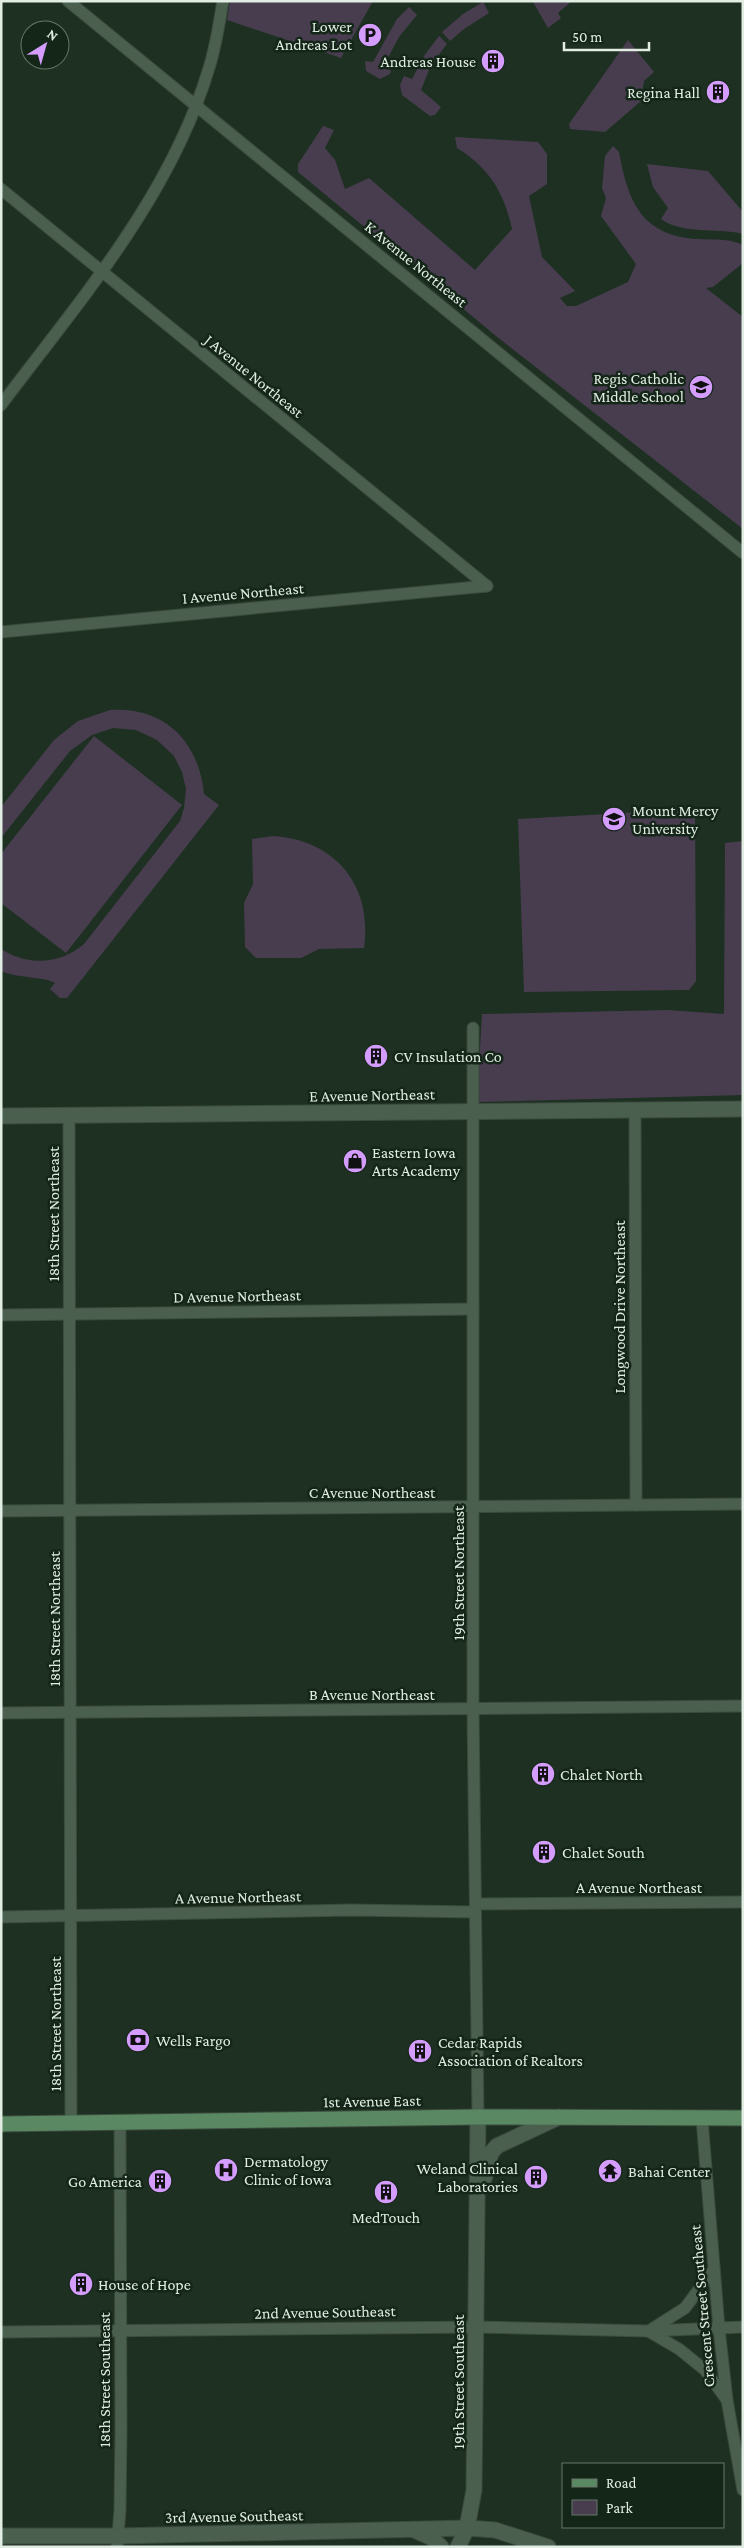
<svg xmlns="http://www.w3.org/2000/svg" width="744" height="2548" font-family="'Crimson Pro',serif">
  <rect width="100%" height="100%" fill="#1e3021"/>
  <g fill="#473d4f">
    <polygon points="230,1 373,1 341,58 227,20"/>
    <polygon points="572,1 558,13 561,18 548,28 533,2"/>
    <polygon points="483,2 489,13 464,29 450,41 442,32 463,14"/>
    <polygon points="409,7 417,15 399,37 383,67 391,70 390,74 380,79 366,71 365,61 373,62 397,19"/>
    <polygon points="439,36 447,44 431,65 421,90 441,107 435,115 430,116 402,95 400,85 404,76 412,79 424,56"/>
    <polygon points="628,40 654,72 644,81 641,101 605,132 570,129 569,124"/>
    <path d="M323,126L334,130L325,148L335,160L345,189L369,178L475,270L512,229C504,192 489,168 457,148L455,137L538,142L547,154V184L529,196L542,257L575,291L560,298L567,306H576L628,282L636,264L601,216L606,198L602,188L605,156L613,146L619,152C628,201 641,236 698,239C713,240 729,238 743,245V263L713,287L706,288L743,317V529L496,336L298,172V164Z"/>
    <path d="M647,164L708,171L743,212V234C716,227 683,235 661,219L668,208L653,187Z"/>
    <path d="M110,710C164,706 199,741 204,794L219,805L67,998H60L50,989L55,983C47,977 16,978 1,971V949C28,966 59,965 84,944L180,821L184,808L186,789L182,772L174,756L157,740L136,730L113,728L92,735L70,751L1,838V807L54,740L78,721Z"/>
    <polygon points="94,736 182,805 66,953 1,903 1,854"/>
    <polygon points="695,809 696,981 689,990 524,992 518,819"/>
    <path d="M273,836C336,840 373,886 364,948L319,949L301,958H256L245,947L244,903L253,884L252,839Z"/>
    <polygon points="743,841 743,1095 477,1102 482,1014 668,1010 724,1014 725,843"/>
  </g>
  <g fill="none" stroke-linecap="round" stroke-linejoin="round">
    <g stroke="#3b4b3e" stroke-width="13">
      <g id="minor">
        <polyline points="68,1 743,553"/>
        <polyline points="1,189 487,586"/>
        <path d="M1,405C80,300 171,196 209,68C216,46 219,24 223,1"/>
        <polyline points="1,632 487,586"/>
        <polyline points="473,1028 473,1709 478,2117"/>
        <polyline points="635,1109 636,1505"/>
        <polyline points="69,1115 71,2123"/>
        <polyline points="1,1315 473,1309"/>
        <polyline points="1,1511 743,1504"/>
        <polyline points="1,1713 743,1706"/>
        <polyline points="476,1904 743,1902"/>
        <polyline points="1,1917 351,1910 475,1912"/>
        <polyline points="702,2119 719,2328 727,2400 743,2490"/>
        <polyline points="652,2329 685,2308 714,2269"/>
        <polyline points="648,2331 679,2349 705,2370 727,2400"/>
        <polyline points="1,2332 477,2327 648,2331 743,2327"/>
        <polyline points="117,2547 120,2510 121,2430 120,2122"/>
      </g>
    </g>
    <g stroke="#3b4b3e" stroke-width="17">
      <g id="tertiary">
        <polyline points="1,1116 743,1109"/>
        <polyline points="467,2528 495,2530 548,2547"/>
      </g>
    </g>
    <g stroke="#3b4b3e" stroke-width="17">
      <g id="secondary">
        <polyline points="483,2183 491,2153 497,2146 559,2117"/>
        <polyline points="414,2530 432,2538 441,2547"/>
        <polyline points="1,2536 119,2536 467,2528"/>
        <polyline points="458,2547 467,2528 474,2490 478,2117"/>
      </g>
    </g>
    <g stroke="#3b4b3e" stroke-width="17">
      <polyline id="primary" points="1,2124 478,2117 743,2118"/>
    </g>
    <use href="#minor" stroke="#4b5f4e" stroke-width="11"/>
    <use href="#tertiary" stroke="#4b5f4e" stroke-width="15"/>
    <use href="#secondary" stroke="#4b5f4e" stroke-width="15"/>
    <use href="#primary" stroke="#598862" stroke-width="15"/>
  </g>
  <defs>
    <g id="parking-disc" transform="scale(1.25)"><circle r="9.5" fill="#d39cfd" stroke="#142618"/><path d="M-3.5-5.5H1a3.5 3.5 0 0 1 0 7H-1V5.5H-3.5ZM-1-3.4V-.6H.8a1.4 1.4 0 0 0 0-2.8Z" fill="#111"/></g>
    <g id="building-disc" transform="scale(1.25)"><circle r="9.5" fill="#d39cfd" stroke="#142618"/><path d="M-4-6H4V6H1V3H-1V6H-4ZM-2.5-4.3h1.7v1.8h-1.7ZM.8-4.3h1.7v1.8H.8ZM-2.5-1h1.7V.8h-1.7ZM.8-1h1.7V.8H.8Z" fill="#111"/></g>
    <g id="school-disc" transform="scale(1.25)"><circle r="9.5" fill="#d39cfd" stroke="#142618"/><path d="M0-5L7-2L0 1L-7-2ZM-4 1L0 2.5L4 1V4Q0 6-4 4Z" fill="#111"/></g>
    <g id="university-disc" transform="scale(1.25)"><circle r="9.5" fill="#d39cfd" stroke="#142618"/><path d="M0-5L7-2L0 1L-7-2ZM-4 1L0 2.5L4 1V4Q0 6-4 4Z" fill="#111"/></g>
    <g id="shop-disc" transform="scale(1.25)"><circle r="9.5" fill="#d39cfd" stroke="#142618"/><path d="M-5-2.5h2.3a2.7 3.5 0 0 1 5.4 0H5L5.5 6h-11ZM-1.5-2.5h3a1.5 2.3 0 0 0-3 0Z" fill="#111"/></g>
    <g id="bank-disc" transform="scale(1.25)"><circle r="9.5" fill="#d39cfd" stroke="#142618"/><path d="M-6-4H6V4H-6ZM0-2.3a2.3 2.3 0 1 0 0 4.6a2.3 2.3 0 1 0 0-4.6Z" fill="#111"/></g>
    <g id="hospital-disc" transform="scale(1.25)"><circle r="9.5" fill="#d39cfd" stroke="#142618"/><path d="M-5-5h3v3.5h4V-5h3V5h-3V1.5h-4V5h-3Z" fill="#111"/></g>
    <g id="temple-disc" transform="scale(1.25)"><circle r="9.5" fill="#d39cfd" stroke="#142618"/><path d="M0-6L5-2H3V0L6.5 2.5H4V6H1.5V3h-3V6H-4V2.5H-6.5L-3 0V-2H-5Z" fill="#111"/></g>
  </defs>
  <g fill-rule="evenodd">
    <use href="#parking-disc" x="370" y="35"/>
    <use href="#building-disc" x="493" y="61"/>
    <use href="#building-disc" x="718" y="92"/>
    <use href="#school-disc" x="701" y="387"/>
    <use href="#university-disc" x="614" y="819"/>
    <use href="#building-disc" x="376" y="1056"/>
    <use href="#shop-disc" x="355" y="1161"/>
    <use href="#building-disc" x="543" y="1774"/>
    <use href="#building-disc" x="544" y="1852"/>
    <use href="#bank-disc" x="138" y="2040"/>
    <use href="#building-disc" x="420" y="2051"/>
    <use href="#hospital-disc" x="226" y="2170"/>
    <use href="#temple-disc" x="610" y="2171"/>
    <use href="#building-disc" x="536" y="2177"/>
    <use href="#building-disc" x="160" y="2181"/>
    <use href="#building-disc" x="386" y="2192"/>
    <use href="#building-disc" x="81" y="2284"/>
  </g>
  <g text-anchor="middle" dominant-baseline="central" stroke-width="5" stroke-linejoin="round" paint-order="stroke">
    <g font-size="16" fill="#e1ede3" stroke="#142618" text-anchor="start">
      <text x="352" y="26" text-anchor="end">Lower<tspan x="352" dy="18">Andreas Lot</tspan></text>
      <text x="476" y="61" text-anchor="end">Andreas House</text>
      <text x="700" y="92" text-anchor="end">Regina Hall</text>
      <text x="684" y="378" text-anchor="end">Regis Catholic<tspan x="684" dy="18">Middle School</tspan></text>
      <text x="632" y="810">Mount Mercy<tspan x="632" dy="18">University</tspan></text>
      <text x="394" y="1056">CV Insulation Co</text>
      <text x="372" y="1152">Eastern Iowa<tspan x="372" dy="18">Arts Academy</tspan></text>
      <text x="560" y="1774">Chalet North</text>
      <text x="562" y="1852">Chalet South</text>
      <text x="156" y="2040">Wells Fargo</text>
      <text x="438" y="2042">Cedar Rapids<tspan x="438" dy="18">Association of Realtors</tspan></text>
      <text x="244" y="2161">Dermatology<tspan x="244" dy="18">Clinic of Iowa</tspan></text>
      <text x="518" y="2168" text-anchor="end">Weland Clinical<tspan x="518" dy="18">Laboratories</tspan></text>
      <text x="628" y="2171">Bahai Center</text>
      <text x="142" y="2181" text-anchor="end">Go America</text>
      <text x="386" y="2217" text-anchor="middle">MedTouch</text>
      <text x="98" y="2284">House of Hope</text>
    </g>
    <g font-size="16" fill="#e1ede3" stroke="#142618">
      <text transform="translate(416 264) rotate(39)">K Avenue Northeast</text>
      <text transform="translate(254 376) rotate(39)">J Avenue Northeast</text>
      <text transform="translate(243 593) rotate(-5)">I Avenue Northeast</text>
      <text transform="translate(372 1095) rotate(-1)">E Avenue Northeast</text>
      <text transform="translate(53 1214) rotate(-90)">18th Street Northeast</text>
      <text transform="translate(237 1296) rotate(-1)">D Avenue Northeast</text>
      <text transform="translate(619 1307) rotate(-90)">Longwood Drive Northeast</text>
      <text x="372" y="1492">C Avenue Northeast</text>
      <text transform="translate(458 1573) rotate(-90)">19th Street Northeast</text>
      <text transform="translate(54 1619) rotate(-90)">18th Street Northeast</text>
      <text x="372" y="1694">B Avenue Northeast</text>
      <text x="639" y="1887">A Avenue Northeast</text>
      <text transform="translate(238 1897) rotate(-1)">A Avenue Northeast</text>
      <text transform="translate(55 2024) rotate(-90)">18th Street Northeast</text>
      <text transform="translate(372 2101) rotate(-1)">1st Avenue East</text>
      <text transform="translate(702 2306) rotate(-95)">Crescent Street Southeast</text>
      <text transform="translate(325 2312) rotate(-1)">2nd Avenue Southeast</text>
      <text transform="translate(104 2380) rotate(-90)">18th Street Southeast</text>
      <text transform="translate(458 2382) rotate(-90)">19th Street Southeast</text>
      <text transform="translate(234 2516) rotate(-1)">3rd Avenue Southeast</text>
    </g>
  </g>
  <rect width="744" height="2548" fill="none" stroke="#e1ede3" stroke-width="5"/>
  <rect x="562" y="2463" width="162" height="65" fill="#142618" stroke="#667669"/>
  <rect x="572" y="2479" width="25" height="8" fill="#598862" stroke="#667669"/>
  <text x="606" y="2488" font-size="15" fill="#e1ede3">Road</text>
  <rect x="572" y="2500" width="25" height="15" fill="#473d4f" stroke="#667669"/>
  <text x="606" y="2513" font-size="15" fill="#e1ede3">Park</text>
  <g transform="translate(45 45) rotate(37)"><circle r="24" fill="#142618" stroke="#667669"/>
  <path d="M0-4L9 19L0 12L-9 19Z" fill="#d39cfd"/>
  <text y="-8" font-size="14" font-weight="bold" text-anchor="middle" fill="#e1ede3">N</text>
  </g>
  <path d="M564 42v8h85v-8" fill="none" stroke="#e1ede3" stroke-width="2.5"/>
  <text x="572" y="42" font-size="15" fill="#e1ede3" stroke="#142618" stroke-width="4" paint-order="stroke">50 m</text>
</svg>
